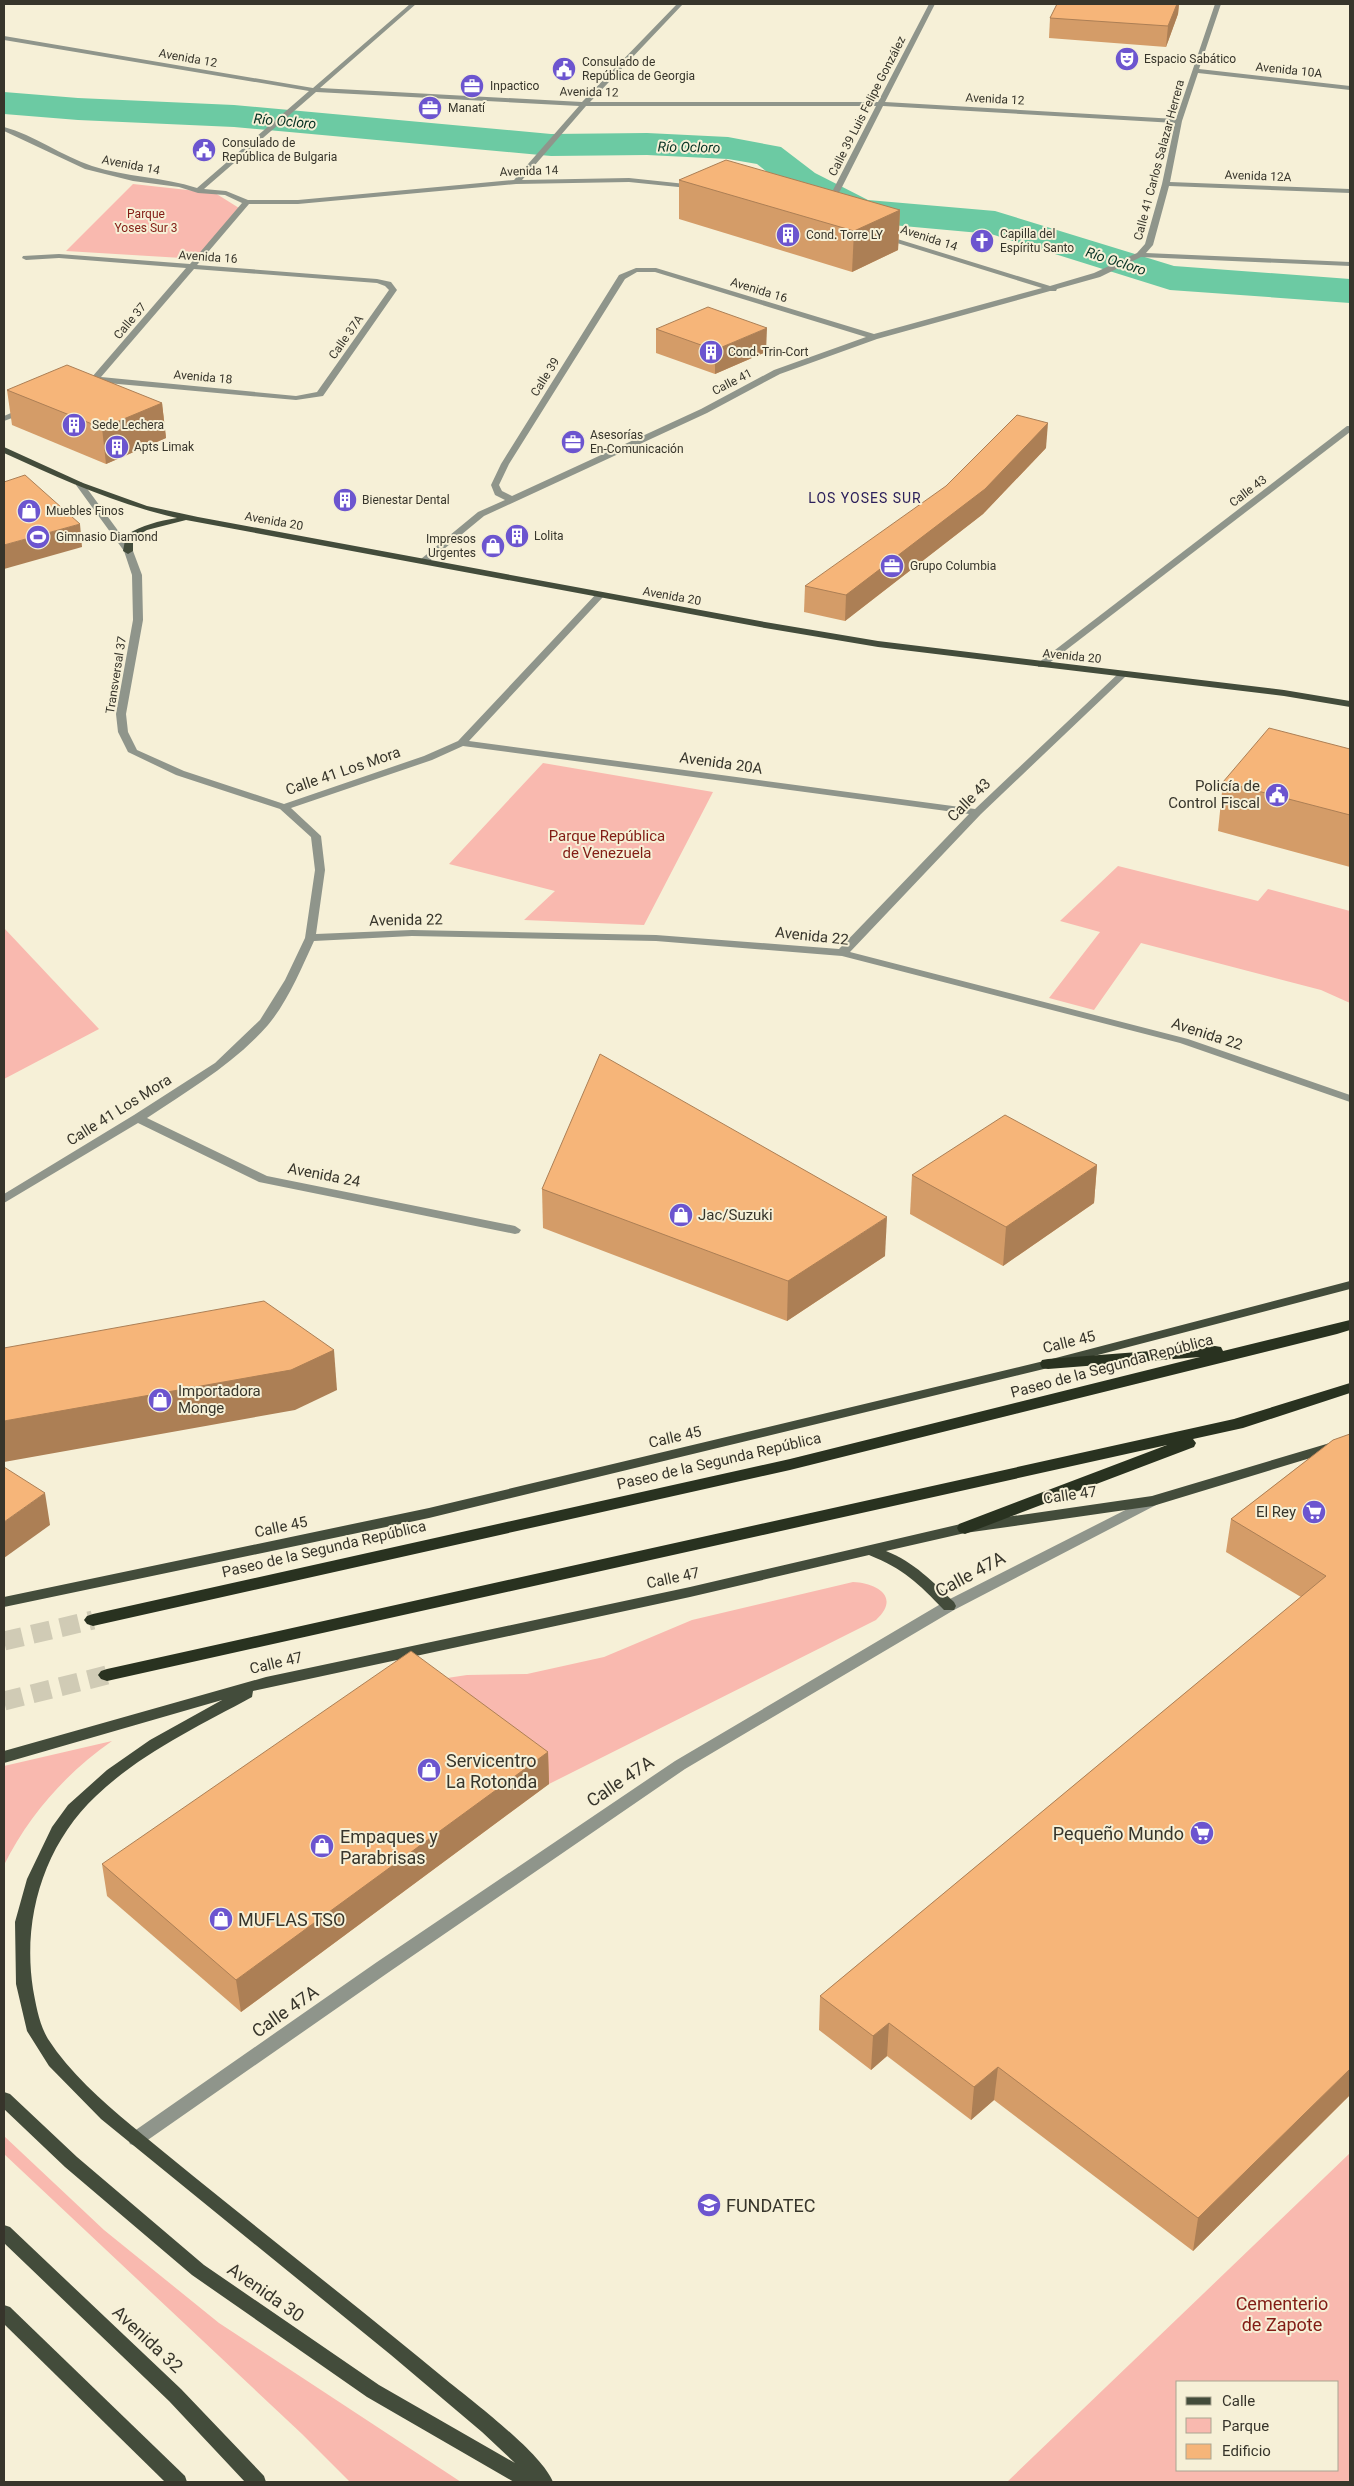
<svg xmlns="http://www.w3.org/2000/svg" width="1354" height="2486" font-family="Roboto,sans-serif">
  <rect width="100%" height="100%" fill="#f6f0d7"/>
  <g fill="#f9b9af" fill-rule="evenodd">
    <polygon points="133,184 215,193 239,208 201,252 182,258 66,251"/>
    <polygon points="543,763 713,792 644,925 524,920 555,891 449,864"/>
    <polygon points="1118,866 1258,901 1268,889 1350,911 1350,1003 1321,990 1141,943 1094,1010 1049,998 1100,932 1060,921"/>
    <polygon points="4,928 99,1029 4,1079"/>
    <path d="M853,1582C877,1583 901,1597 876,1620L549,1784L414,1683L467,1675L527,1674L604,1657L692,1620Z"/>
    <path d="M112,1741C66,1773 29,1815 4,1865V1766Z"/>
    <polygon points="4,2136 104,2230 219,2323 461,2482 350,2482 302,2434 4,2154"/>
    <path d="M1350,2153V2482H1007ZM1178,2382H1338V2470H1178Z"/>
  </g>
  <g fill="none" stroke-linecap="round" stroke-linejoin="round">
    <polygon fill="#6ccaa3" fill-rule="evenodd" points="4,92 78,98 234,105 551,134 647,133 728,137 781,147 815,173 868,200 995,211 1174,266 1350,279 1350,303 1170,290 991,234 859,222 845,219 789,189 757,164 728,159 647,155 551,156 234,127 78,120 4,114"/>
    <g stroke="#d0cbb5" stroke-width="19" stroke-dasharray="19 10" stroke-linecap="butt">
      <polyline points="4,1641 93,1620"/>
      <polyline points="4,1701 107,1675"/>
    </g>
    <g fill="#8f958b" fill-rule="evenodd">
      <path d="M410,4H416L320,88L582,102L677,4H683L590,102H878L929,4H935L885,102L1176,119L1215,4H1221L1199,69L1350,86V90L1198,73L1182,121L1170,182L1350,189V193L1169,186L1153,245L1146,253L1350,262V266L1141,257L1100,277L1057,289L1056,291H1050L877,339L780,374L707,413L484,516L427,563H421V559L478,512L505,500L495,495L491,485L501,464L619,275L636,268H656L874,334L1042,288L881,238V234L1050,286L1094,273L1137,253L1145,244L1162,184L1175,123L883,106L840,191L825,206L821,204L833,190L876,106H586L522,180L629,178L695,185L699,187L698,189L629,182L516,184L298,204H249L197,265L377,279L391,282L397,290L323,396L296,400L96,382L87,384V380L92,377L186,268L59,258L26,260L22,258L23,256L59,254L190,264L242,203L225,195L198,193L179,187L133,181L85,169L4,131V127C34,135 62,156 92,166C126,177 163,177 197,188L309,91L4,40V36L313,88ZM316,92L579,106L514,180L298,200H248L226,191L204,189ZM194,269L377,283L385,286L389,290L317,392L296,396L101,377ZM637,272H655L866,337L774,370L701,409L512,496L502,491L499,485L509,464L625,279Z"/>
      <polygon points="25,407 29,410 28,412 4,421 4,416"/>
      <polygon points="1347,426 1350,426 1350,432 1044,667 1038,667 1038,663"/>
      <path d="M80,482L83,483L133,551L142,575L143,620L126,714L128,732L137,750L184,771L284,804L424,756L458,741L597,593H603V597L469,741L975,809L1120,672H1126V676L981,814L850,952L1188,1039L1350,1095V1102L1180,1043L842,956L656,941L412,936L314,941C301,969 288,1001 268,1025C234,1064 189,1090 147,1118L267,1176L515,1226L521,1230L519,1233L515,1234L259,1182L138,1123L4,1203V1194L134,1115L215,1063L260,1020L285,980L305,938L315,870L311,837L280,809L176,775L128,752L118,732L116,714L133,620L132,575L124,551L76,485ZM463,746L969,814L839,949L656,935L412,930L316,934L325,870L321,836L291,808L432,760Z"/>
      <polygon points="1153,1496 1158,1498 1160,1501 1158,1504 954,1610 685,1769 389,1972 142,2144 136,2146 130,2144 128,2139 130,2134 377,1962 675,1761 944,1602"/>
    </g>
    <g fill="#434c3b" fill-rule="evenodd">
      <path d="M4,447L83,483L147,506L198,517L765,622L878,641L1284,690L1350,701V707L1284,696L878,647L765,628L186,520L147,530L133,538V551L128,554L123,551L126,535C143,525 158,521 177,518C116,504 61,479 4,453Z"/>
      <polygon points="1350,1281 1350,1289 1048,1368 429,1518 4,1607 4,1597 429,1508 1048,1360"/>
      <path d="M1350,1437V1446L1153,1506L965,1533L886,1551C914,1562 933,1582 954,1602L956,1606L954,1610H944C918,1583 904,1569 869,1555L690,1597L253,1691L252,1697C199,1726 141,1753 96,1796C44,1845 22,1918 33,1989C36,2005 39,2024 48,2039C70,2073 101,2100 132,2126C237,2213 345,2296 450,2383C475,2403 542,2454 553,2482H514L367,2397L192,2275L65,2167L4,2109V2092L10,2094L77,2157L204,2265L379,2385L515,2463L482,2432L391,2355L101,2119L49,2066L27,2031L16,1984L15,1922L27,1879L52,1827L68,1805L107,1770L150,1740L222,1700L4,1763V1751L266,1677L690,1587L965,1523L1152,1496Z"/>
      <polygon points="4,2225 10,2227 181,2389 264,2476 266,2482 245,2482 169,2401 4,2243"/>
      <polygon points="4,2305 10,2307 185,2476 187,2482 165,2482 4,2324"/>
    </g>
    <g fill="#293220" fill-rule="evenodd">
      <polygon points="1350,1320 1350,1330 1337,1334 790,1470 93,1626 87,1624 84,1620 87,1616 93,1614 790,1459 1200,1357 1048,1369 1042,1368 1040,1364 1042,1360 1048,1359 1215,1346 1221,1347 1223,1351"/>
      <polygon points="1350,1383 1350,1393 1243,1428 1193,1439 1196,1443 1194,1447 965,1534 959,1532 957,1528 959,1524 1167,1445 107,1681 101,1679 98,1675 101,1671 107,1669 1234,1419"/>
    </g>
  </g>
  <g fill="#d49c68">
    <polygon points="1057,4 1179,4 1178,14 1166,47 1049,38 1050,18"/>
    <polygon points="679,180 900,210 898,250 852,272 679,219"/>
    <polygon points="656,329 766,352 715,374 656,353"/>
    <polygon points="7,390 162,403 166,438 106,464 12,425"/>
    <polygon points="1046,448 983,514 845,621 804,612 805,586"/>
    <polygon points="1350,749 1350,867 1218,831 1223,782"/>
    <polygon points="1097,1165 1094,1203 1003,1266 910,1214 912,1175"/>
    <polygon points="542,1189 885,1256 787,1321 543,1228"/>
    <polygon points="1333,1440 1350,2095 1193,2251 994,2100 971,2120 887,2056 871,2070 819,2030 820,1996 1301,1597 1226,1552 1231,1519"/>
    <polygon points="548,1752 549,1784 241,2012 107,1896 102,1864"/>
  </g>
  <g fill="#ac7f55">
    <polygon points="1177,4 1179,4 1178,14 1166,47 1168,26"/>
    <polygon points="900,210 898,250 852,272 854,231"/>
    <polygon points="767,328 766,352 715,374 715,350"/>
    <polygon points="162,403 166,438 106,464 102,428"/>
    <polygon points="1048,423 1046,448 983,514 845,621 846,595"/>
    <polygon points="80,524 82,547 4,569 4,545"/>
    <polygon points="1097,1165 1094,1203 1003,1266 1006,1227"/>
    <polygon points="887,1217 885,1256 787,1321 788,1281"/>
    <polygon points="334,1350 337,1390 295,1410 4,1462 4,1421"/>
    <polygon points="45,1493 50,1525 4,1558 4,1522"/>
    <polygon points="548,1752 549,1784 241,2012 236,1980"/>
    <polygon points="889,2023 887,2056 871,2070 873,2036"/>
    <polygon points="998,2067 994,2100 971,2120 974,2087"/>
    <polygon points="1350,2069 1350,2095 1193,2251 1198,2218"/>
  </g>
  <g fill="#f6b579" stroke="#ac7f55">
    <polygon points="1057,4 1177,4 1168,26 1050,18"/>
    <polygon points="726,160 900,210 854,231 679,180"/>
    <polygon points="708,307 767,328 715,350 656,329"/>
    <polygon points="67,365 162,403 102,428 7,390"/>
    <polygon points="1017,415 1048,423 985,489 846,595 805,586 946,486"/>
    <polygon points="25,475 80,524 4,545 4,482"/>
    <polygon points="1269,728 1350,749 1350,815 1223,782"/>
    <polygon points="600,1054 887,1217 788,1281 542,1189"/>
    <polygon points="1005,1115 1097,1165 1006,1227 912,1175"/>
    <polygon points="264,1301 334,1350 291,1370 4,1421 4,1348"/>
    <polygon points="1350,1434 1350,2069 1198,2218 998,2067 974,2087 889,2023 873,2036 820,1996 1326,1576 1231,1519 1333,1440"/>
    <polygon points="4,1467 45,1493 4,1522"/>
    <polygon points="411,1651 548,1752 236,1980 102,1864"/>
  </g>
  <defs>
    <g id="theatre-disc" transform="scale(1.25)"><circle r="9.5" fill="#6c55cf" stroke="#f6f0d7"/><path d="M-5-5.5Q0-4 5-5.5V0Q5 5 0 6Q-5 5-5 0ZM-3.3-2.5H-1v1.5H-3.3ZM1-2.5H3.3v1.5H1ZM-2.8 1Q0 5.5 2.8 1Z" fill="#fff"/></g>
    <g id="civic-disc" transform="scale(1.25)"><circle r="9.5" fill="#6c55cf" stroke="#f6f0d7"/><path d="M-.6-6.5H3V-4.5H.6V-3L4-1V1h2V6H-6V1h2V-1L-.6-3ZM-1.2 2.5V6h2.4V2.5Z" fill="#fff"/></g>
    <g id="office-disc" transform="scale(1.25)"><circle r="9.5" fill="#6c55cf" stroke="#f6f0d7"/><path d="M-6-3h4V-5.5h4V-3h4V5H-6ZM-1-4.5V-3h2v-1.5ZM-6 0V1H6V0Z" fill="#fff"/></g>
    <g id="building-disc" transform="scale(1.25)"><circle r="9.5" fill="#6c55cf" stroke="#f6f0d7"/><path d="M-4-6H4V6H1V3H-1V6H-4ZM-2.5-4.3h1.7v1.8h-1.7ZM.8-4.3h1.7v1.8H.8ZM-2.5-1h1.7V.8h-1.7ZM.8-1h1.7V.8H.8Z" fill="#fff"/></g>
    <g id="church-disc" transform="scale(1.25)"><circle r="9.5" fill="#6c55cf" stroke="#f6f0d7"/><path d="M-1.2-6h2.4v3.5h3.3v2.4h-3.3V6h-2.4V-.1h-3.3v-2.4h3.3Z" fill="#fff"/></g>
    <g id="shop-disc" transform="scale(1.25)"><circle r="9.5" fill="#6c55cf" stroke="#f6f0d7"/><path d="M-5-2.5h2.3a2.7 3.5 0 0 1 5.4 0H5L5.5 6h-11ZM-1.5-2.5h3a1.5 2.3 0 0 0-3 0Z" fill="#fff"/></g>
    <g id="stadium-disc" transform="scale(1.25)"><circle r="9.5" fill="#6c55cf" stroke="#f6f0d7"/><path d="M0-5a6.5 5 0 1 0 0 10a6.5 5 0 1 0 0-10ZM-3.5-1.8h7v3.6h-7Z" fill="#fff"/></g>
    <g id="supermarket-disc" transform="scale(1.25)"><circle r="9.5" fill="#6c55cf" stroke="#f6f0d7"/><path d="M-6-5.5h2.5l.6 2H6L4.5 2H-2.5L-4.4-4H-6ZM-1.5 3.2a1.3 1.3 0 1 0 .1 0ZM3 3.2a1.3 1.3 0 1 0 .1 0Z" fill="#fff"/></g>
    <g id="university-disc" transform="scale(1.25)"><circle r="9.5" fill="#6c55cf" stroke="#f6f0d7"/><path d="M0-5L7-2L0 1L-7-2ZM-4 1L0 2.5L4 1V4Q0 6-4 4Z" fill="#fff"/></g>
  </defs>
  <g fill-rule="evenodd">
    <use href="#theatre-disc" x="1127" y="59"/>
    <use href="#civic-disc" x="564" y="69"/>
    <use href="#office-disc" x="472" y="86"/>
    <use href="#office-disc" x="430" y="108"/>
    <use href="#civic-disc" x="204" y="150"/>
    <use href="#building-disc" x="788" y="235"/>
    <use href="#church-disc" x="982" y="241"/>
    <use href="#building-disc" x="711" y="352"/>
    <use href="#building-disc" x="74" y="425"/>
    <use href="#office-disc" x="573" y="442"/>
    <use href="#building-disc" x="117" y="447"/>
    <use href="#building-disc" x="345" y="500"/>
    <use href="#shop-disc" x="29" y="511"/>
    <use href="#building-disc" x="517" y="536"/>
    <use href="#stadium-disc" x="38" y="537"/>
    <use href="#shop-disc" x="493" y="546"/>
    <use href="#office-disc" x="892" y="566"/>
    <use href="#civic-disc" x="1277" y="795"/>
    <use href="#shop-disc" x="681" y="1215"/>
    <use href="#shop-disc" x="160" y="1400"/>
    <use href="#supermarket-disc" x="1314" y="1512"/>
    <use href="#shop-disc" x="429" y="1770"/>
    <use href="#supermarket-disc" x="1202" y="1833"/>
    <use href="#shop-disc" x="322" y="1846"/>
    <use href="#shop-disc" x="221" y="1919"/>
    <use href="#university-disc" x="709" y="2205"/>
  </g>
  <g text-anchor="middle" dominant-baseline="central" stroke-width="4" stroke-linejoin="round" paint-order="stroke">
    <g font-size="12" fill="#37352b" stroke="#f6f0d7">
      <text transform="translate(188 58) rotate(10)">Avenida 12</text>
      <text transform="translate(1289 70) rotate(6)">Avenida 10A</text>
      <text transform="translate(589 92) rotate(1)">Avenida 12</text>
      <text transform="translate(995 99) rotate(3)">Avenida 12</text>
      <text transform="translate(867 106) rotate(-63)">Calle 39 Luis Felipe González</text>
      <text transform="translate(1159 160) rotate(-75)">Calle 41 Carlos Salazar Herrera</text>
      <text transform="translate(131 165) rotate(11)">Avenida 14</text>
      <text transform="translate(529 171) rotate(-2)">Avenida 14</text>
      <text transform="translate(1258 176) rotate(2)">Avenida 12A</text>
      <text transform="translate(929 238) rotate(18)">Avenida 14</text>
      <text transform="translate(208 257) rotate(4)">Avenida 16</text>
      <text transform="translate(759 290) rotate(17)">Avenida 16</text>
      <text transform="translate(130 321) rotate(-50)">Calle 37</text>
      <text transform="translate(346 337) rotate(-55)">Calle 37A</text>
      <text transform="translate(203 377) rotate(5)">Avenida 18</text>
      <text transform="translate(545 377) rotate(-58)">Calle 39</text>
      <text transform="translate(732 382) rotate(-27)">Calle 41</text>
      <text transform="translate(1248 491) rotate(-37)">Calle 43</text>
      <text transform="translate(274 521) rotate(10)">Avenida 20</text>
      <text transform="translate(672 596) rotate(10)">Avenida 20</text>
      <text transform="translate(1072 656) rotate(6)">Avenida 20</text>
      <text transform="translate(116 675) rotate(-81)">Transversal 37</text>
    </g>
    <g font-size="12" fill="#37352b" stroke="#f6f0d7" text-anchor="start">
      <text x="1144" y="59">Espacio Sabático</text>
      <text x="582" y="62">Consulado de<tspan x="582" dy="14">República de Georgia</tspan></text>
      <text x="490" y="86">Inpactico</text>
      <text x="448" y="108">Manatí</text>
      <text x="222" y="143">Consulado de<tspan x="222" dy="14">República de Bulgaria</tspan></text>
      <text x="1000" y="234">Capilla del<tspan x="1000" dy="14">Espíritu Santo</tspan></text>
      <text x="806" y="235">Cond. Torre LY</text>
      <text x="728" y="352">Cond. Trin-Cort</text>
      <text x="92" y="425">Sede Lechera</text>
      <text x="590" y="435">Asesorías<tspan x="590" dy="14">En-Comunicación</tspan></text>
      <text x="134" y="447">Apts Limak</text>
      <text x="362" y="500">Bienestar Dental</text>
      <text x="46" y="511">Muebles Finos</text>
      <text x="534" y="536">Lolita</text>
      <text x="56" y="537">Gimnasio Diamond</text>
      <text x="476" y="539" text-anchor="end">Impresos<tspan x="476" dy="14">Urgentes</tspan></text>
      <text x="910" y="566">Grupo Columbia</text>
    </g>
    <g font-size="12" fill="#821d15" stroke="#f6f0d7">
      <text x="146" y="214">Parque<tspan x="146" dy="14">Yoses Sur 3</tspan></text>
    </g>
    <g font-size="14" font-style="italic" fill="#053122" stroke="#f6f0d7">
      <text transform="translate(285 121) rotate(5)">Río Ocloro</text>
      <text transform="translate(689 147) rotate(1)">Río Ocloro</text>
      <text transform="translate(1116 261) rotate(18)">Río Ocloro</text>
    </g>
    <g font-size="14" letter-spacing="1" fill="#2c205b" stroke="#f6f0d7">
      <text x="865" y="498">LOS YOSES SUR</text>
    </g>
    <g font-size="15" fill="#37352b" stroke="#f6f0d7">
      <text transform="translate(721 763) rotate(8)">Avenida 20A</text>
      <text transform="translate(343 771) rotate(-19)">Calle 41 Los Mora</text>
      <text transform="translate(969 800) rotate(-45)">Calle 43</text>
      <text transform="translate(406 920) rotate(-1)">Avenida 22</text>
      <text transform="translate(812 936) rotate(6)">Avenida 22</text>
      <text transform="translate(1207 1034) rotate(18)">Avenida 22</text>
      <text transform="translate(119 1110) rotate(-32)">Calle 41 Los Mora</text>
      <text transform="translate(324 1175) rotate(11)">Avenida 24</text>
      <text transform="translate(1069 1342) rotate(-14)">Calle 45</text>
      <text transform="translate(1112 1366) rotate(-15)">Paseo de la Segunda República</text>
      <text transform="translate(675 1437) rotate(-13)">Calle 45</text>
      <text transform="translate(719 1461) rotate(-13)">Paseo de la Segunda República</text>
      <text transform="translate(1070 1495) rotate(-8)">Calle 47</text>
      <text transform="translate(281 1527) rotate(-12)">Calle 45</text>
      <text transform="translate(324 1549) rotate(-13)">Paseo de la Segunda República</text>
      <text transform="translate(673 1578) rotate(-12)">Calle 47</text>
      <text transform="translate(276 1663) rotate(-13)">Calle 47</text>
    </g>
    <g font-size="15" fill="#37352b" stroke="#f6f0d7" text-anchor="end">
      <text x="1260" y="786">Policía de<tspan x="1260" dy="17">Control Fiscal</tspan></text>
      <text x="698" y="1215" text-anchor="start">Jac/Suzuki</text>
      <text x="178" y="1391" text-anchor="start">Importadora<tspan x="178" dy="17">Monge</tspan></text>
      <text x="1296" y="1512">El Rey</text>
    </g>
    <g font-size="15" fill="#821d15" stroke="#f6f0d7">
      <text x="607" y="836">Parque República<tspan x="607" dy="17">de Venezuela</tspan></text>
    </g>
    <g font-size="18" fill="#37352b" stroke="#f6f0d7">
      <text transform="translate(970 1574) rotate(-28)">Calle 47A</text>
      <text transform="translate(620 1781) rotate(-34)">Calle 47A</text>
      <text transform="translate(285 2011) rotate(-35)">Calle 47A</text>
      <text transform="translate(266 2292) rotate(35)">Avenida 30</text>
      <text transform="translate(148 2339) rotate(43)">Avenida 32</text>
    </g>
    <g font-size="18" fill="#37352b" stroke="#f6f0d7" text-anchor="start">
      <text x="446" y="1760">Servicentro<tspan x="446" dy="21">La Rotonda</tspan></text>
      <text x="1184" y="1833" text-anchor="end">Pequeño Mundo</text>
      <text x="340" y="1836">Empaques y<tspan x="340" dy="21">Parabrisas</tspan></text>
      <text x="238" y="1919">MUFLAS TSO</text>
      <text x="726" y="2205">FUNDATEC</text>
    </g>
    <g font-size="18" fill="#821d15" stroke="#f6f0d7">
      <text x="1282" y="2303">Cementerio<tspan x="1282" dy="21">de Zapote</tspan></text>
    </g>
  </g>
  <rect width="1354" height="2486" fill="none" stroke="#37352b" stroke-width="10"/>
  <rect x="1176" y="2381" width="162" height="90" fill="#f6f0d7" stroke="#aaa592"/>
  <rect x="1186" y="2397" width="25" height="8" fill="#434c3b" stroke="#aaa592"/>
  <text x="1222" y="2406" font-size="15" fill="#37352b">Calle</text>
  <rect x="1186" y="2418" width="25" height="15" fill="#f9b9af" stroke="#aaa592"/>
  <text x="1222" y="2431" font-size="15" fill="#37352b">Parque</text>
  <rect x="1186" y="2444" width="25" height="15" fill="#f6b579" stroke="#aaa592"/>
  <text x="1222" y="2456" font-size="15" fill="#37352b">Edificio</text>
</svg>
